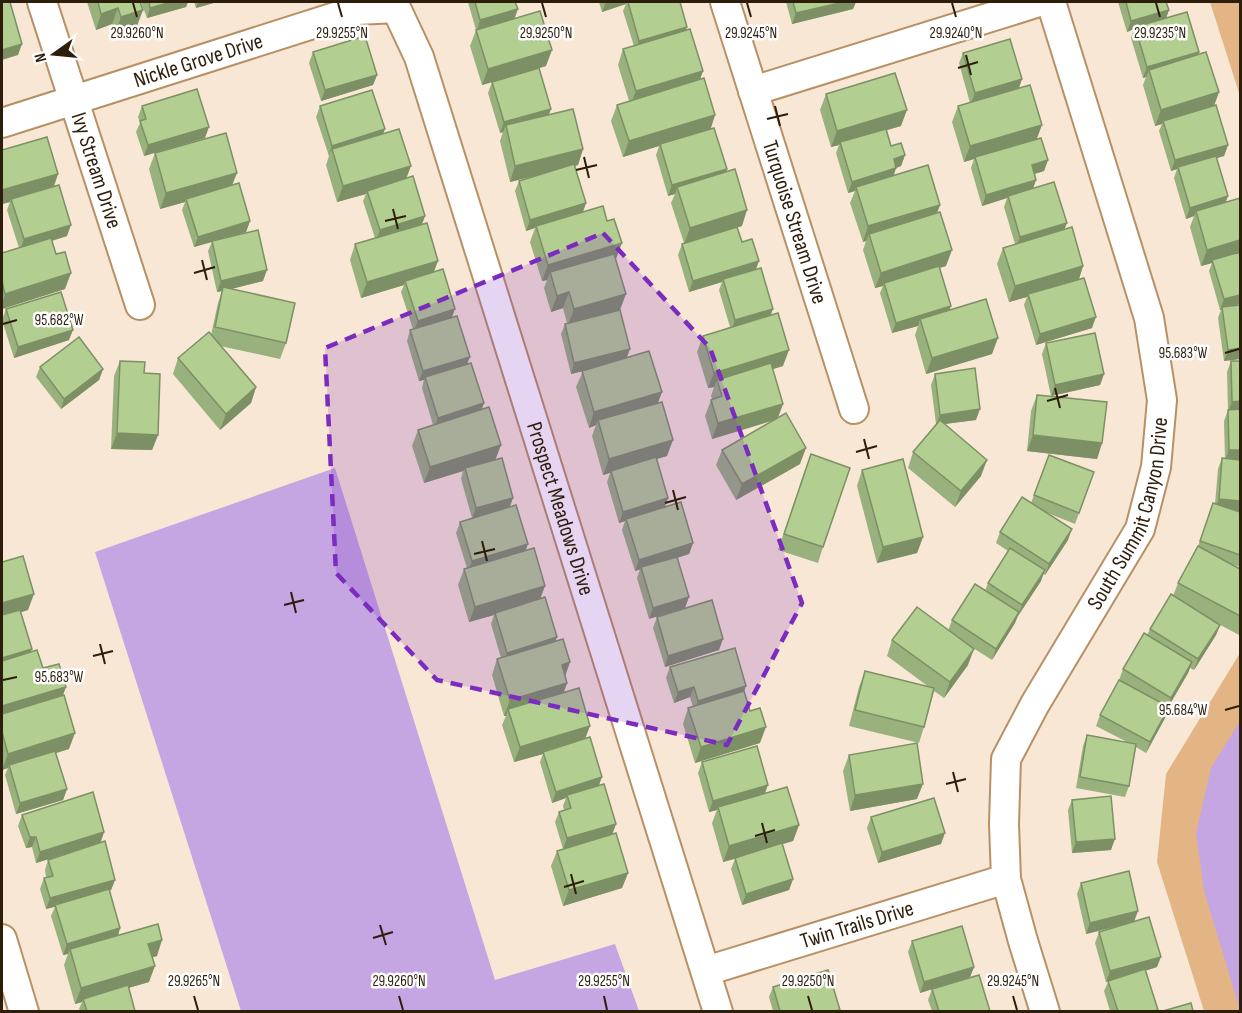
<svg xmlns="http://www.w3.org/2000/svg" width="1242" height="1013" font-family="'Sofia Sans Condensed',sans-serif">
  <rect width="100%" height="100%" fill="#f8e7d5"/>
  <g fill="#e3b585">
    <polygon points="1210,2 1240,2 1240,96"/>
    <polygon points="1240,653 1240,1011 1204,1011 1157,862 1166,774"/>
  </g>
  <g fill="#c5a6e2">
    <polygon points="335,468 495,980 615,944 639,1011 241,1011 95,552"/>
    <polygon points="1240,721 1240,1010 1204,891 1196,833 1211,768"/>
  </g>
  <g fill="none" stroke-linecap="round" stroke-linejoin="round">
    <g stroke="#b89065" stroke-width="32">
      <g id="street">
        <path id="s1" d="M42,2L140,305"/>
        <path id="s2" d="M725,2L854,409"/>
        <polyline points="753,91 1039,2"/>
        <path id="s3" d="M2,123L357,10L396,8L419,57L718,1012"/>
        <polyline points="2,939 24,1012"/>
        <path id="s4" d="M706,971L1006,879"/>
        <path id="s5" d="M1045,1012L1023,941L1006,879L1004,824L1006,759L1035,704L1140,529L1156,467L1162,400L1149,318L1051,2"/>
      </g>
    </g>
    <use href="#street" stroke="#fff" stroke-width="28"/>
  </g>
  <g fill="#99b17c">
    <polygon points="87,2 140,2 137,26 115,33 112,24 96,30"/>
    <polygon points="141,2 188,2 186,7 147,18"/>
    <polygon points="194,2 217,2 196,8"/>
    <polygon points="468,2 515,2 514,19 546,66 539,68 548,115 583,149 578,165 575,166 586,203 583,212 616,259 620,310 627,358 662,392 657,403 667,456 656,459 668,498 665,507 693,543 689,554 677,558 649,619 637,578 640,569 635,571 622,530 625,521 619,523 607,482 610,473 603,475 592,436 596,425 589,428 576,387 583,371 571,374 561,334 565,324 567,323 563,308 551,312 544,288 547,280 542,281 530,242 535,228 526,231 515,191 519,181 536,175 510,182 500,141 503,132 500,133 488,93 492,82 482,85 470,46 476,30"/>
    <polygon points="599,2 680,2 686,30 703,71 700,79 715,115 710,129 727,169 726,172 742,226 715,234 742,242 756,269 771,315 783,366 773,369 783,404 778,418 800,464 736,500 716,465 722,450 772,421 712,439 705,416 711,400 712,399 711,396 714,387 708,388 697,352 703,336 730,327 719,290 722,282 689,292 678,255 682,244 684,243 671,203 675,194 668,196 656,155 659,146 623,157 611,121 617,105 629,101 618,65 623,49 634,46 623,11 626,4 602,12"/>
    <polygon points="786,2 856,2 853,9 792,24"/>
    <polygon points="1118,2 1166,2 1169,10 1166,18 1199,52 1198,54 1219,92 1214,106 1228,145 1224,156 1216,158 1226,202 1237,305 1240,359 1224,361 1218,318 1221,310 1220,310 1209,271 1212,263 1201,266 1190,227 1194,216 1186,219 1174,178 1177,169 1171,171 1159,131 1162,124 1155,126 1143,85 1146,77 1143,78 1131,38 1134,29 1127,32"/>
    <polygon points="313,52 377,75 373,85 321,101 309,63"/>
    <polygon points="963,53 1022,79 1019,88 1037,139 1048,160 1044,171 1034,174 1036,180 1033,188 1064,230 1083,266 1079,279 1092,328 1036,345 1024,305 1027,297 1009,302 997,264 1003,248 1015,244 1004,207 1007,198 982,206 971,168 974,159 964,162 952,122 958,106 970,103 959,63"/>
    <polygon points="826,94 901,126 886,130 891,146 905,155 901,166 896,168 894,175 940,205 937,213 946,266 939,268 949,310 992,354 926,374 915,335 918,326 892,333 880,293 883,286 875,288 863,250 866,241 863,242 850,203 855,191 848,193 836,153 839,145 831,147 820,110"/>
    <polygon points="142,106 205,138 144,156 136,132 140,123 138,117"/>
    <polygon points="320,106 383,134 425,216 422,224 434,272 452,318 467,364 484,403 481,410 510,507 555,642 570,662 565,677 567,683 564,692 585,739 599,786 616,824 612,834 628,873 622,888 563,906 551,866 557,851 563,849 555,822 559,812 564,810 563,806 566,798 552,803 540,762 543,754 514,762 502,725 506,716 504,716 492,675 497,659 501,658 491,624 494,615 469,622 458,585 464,569 467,568 456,533 460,522 472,518 461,479 463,471 424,483 412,446 418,430 433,425 422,388 424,380 419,381 407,341 410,330 413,329 401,292 404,285 361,298 350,260 355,244 375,238 363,201 366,194 337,202 326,165 329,156 316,117"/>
    <polygon points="2,150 58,174 54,187 67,236 52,241 65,289 2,309 2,253 19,248 7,210 10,202 2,204"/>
    <polygon points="155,153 233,185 250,221 246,232 234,236 263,281 231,289 286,343 280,359 220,346 256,387 251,403 220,430 173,374 178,358 211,335 218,303 222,291 217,292 208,251 212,242 194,247 182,210 185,202 160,209 149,169"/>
    <polygon points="6,309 69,340 14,358 2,320"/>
    <polygon points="1046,343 1104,374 1100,385 1051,396 1042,354"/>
    <polygon points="120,361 144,373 158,435 152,450 111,449 114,376"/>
    <polygon points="1231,361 1238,511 1240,512 1240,567 1229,563 1240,569 1240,631 1239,635 1215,622 1220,625 1216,635 1194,670 1190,668 1188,673 1169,706 1165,718 1146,753 1136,747 1129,786 1125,797 1076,788 1083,746 1087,735 1127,742 1096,726 1100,715 1119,680 1123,669 1147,635 1150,629 1173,596 1178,583 1198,546 1213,503 1215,504 1218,469 1222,458 1225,458 1224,421 1228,410 1227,372"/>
    <polygon points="40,367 103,369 99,380 61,409 36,377"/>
    <polygon points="935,374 976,420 945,424 981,476 955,507 908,468 913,452 936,424 931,385"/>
    <polygon points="1037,395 1102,443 1097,459 1027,451 1031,411"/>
    <polygon points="1049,455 1094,472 1075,524 1045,512 1068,540 1045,575 1043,574 1041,581 1018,616 1015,623 992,660 953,635 968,665 944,698 934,691 924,727 919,743 849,726 859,687 865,671 929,687 887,656 892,640 948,631 952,620 985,591 988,583 1008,551 996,543 1000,532 1031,503"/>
    <polygon points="805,470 823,547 818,563 778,550"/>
    <polygon points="862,470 923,537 917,553 877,563 857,486"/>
    <polygon points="2,562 28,610 21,612 31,652 43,668 66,687 62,696 69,749 56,753 67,789 63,800 16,814 5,775 8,768 2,770"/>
    <polygon points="657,617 719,650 665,667 653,628"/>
    <polygon points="670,667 744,692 760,743 695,763 683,724 688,708 693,707 690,697 674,703 666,678"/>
    <polygon points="849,755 917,799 850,811 843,771"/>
    <polygon points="702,762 766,793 799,825 793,841 782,844 793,879 789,890 742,905 731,869 735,859 723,862 712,823 717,810 709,812 698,773"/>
    <polygon points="1072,800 1111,850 1072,853 1068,810"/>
    <polygon points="22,815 104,832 101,842 115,880 111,890 109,891 120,928 118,935 157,956 152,957 149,982 128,988 135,1011 80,1011 79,1009 82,1002 75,1004 64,965 68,954 63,955 51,916 55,907 46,909 40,889 44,878 46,877 45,870 48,860 71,852 36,863 32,847 26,848 18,826"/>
    <polygon points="871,817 941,844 878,863 867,828"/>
    <polygon points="1081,883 1134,922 1157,967 1145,971 1157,1011 1110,1011 1104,991 1108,982 1106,982 1095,943 1099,932 1133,922 1086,934 1077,894"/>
    <polygon points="912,941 974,967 970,977 920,993 908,952"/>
    <polygon points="773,987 840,1010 839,1011 773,1011 769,997"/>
    <polygon points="932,989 990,1011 932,1011 928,1000"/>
  </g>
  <g fill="#7d9065">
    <polygon points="171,2 188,2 186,7 147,18 150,8"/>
    <polygon points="198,2 217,2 196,8"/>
    <polygon points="606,2 627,2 626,4 602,12"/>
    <polygon points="844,2 856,2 853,9 792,24 796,13"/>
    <polygon points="118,8 112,24 96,30 101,14"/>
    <polygon points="518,9 514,20 477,31 480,20"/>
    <polygon points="143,10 137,26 115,33 121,17"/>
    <polygon points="1169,10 1165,21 1135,27 1134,29 1127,32 1131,21"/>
    <polygon points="687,27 683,38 635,51 639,41"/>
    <polygon points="22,44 18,55 2,60 2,50"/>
    <polygon points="552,50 546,66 482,85 488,69"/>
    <polygon points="1199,52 1195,63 1149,70 1146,77 1143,78 1147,67"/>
    <polygon points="703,71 697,87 630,107 636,91"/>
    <polygon points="377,75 373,85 321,101 325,90"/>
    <polygon points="1022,79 1018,90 971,104 975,93"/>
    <polygon points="1219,92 1213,108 1163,121 1162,124 1155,126 1161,110"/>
    <polygon points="551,109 547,120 506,125 503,132 500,133 504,122"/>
    <polygon points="907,110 901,126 840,144 840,142 839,145 831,147 837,131"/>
    <polygon points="715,115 710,131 660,144 659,146 623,157 629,141"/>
    <polygon points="1042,125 1036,141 964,162 970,146"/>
    <polygon points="209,127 205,138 144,156 148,145"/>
    <polygon points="385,129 381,140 332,149 328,156 332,146"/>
    <polygon points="1228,145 1224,156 1179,169 1178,167 1177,169 1171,171 1175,160"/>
    <polygon points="583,149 578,165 510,182 515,166"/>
    <polygon points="905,155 901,166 890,170 894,159"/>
    <polygon points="1048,160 1044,171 1028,176 1032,165"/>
    <polygon points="411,166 405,182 367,191 366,194 337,202 343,186"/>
    <polygon points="896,168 892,179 856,187 855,191 848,193 852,182"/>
    <polygon points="727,169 723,180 677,187 675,194 668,196 672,185"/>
    <polygon points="237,173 231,188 186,199 185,202 160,209 166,193"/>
    <polygon points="58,174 52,190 11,199 10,202 2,204 2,190"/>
    <polygon points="1036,180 1032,191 1008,196 1007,198 982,206 986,195"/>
    <polygon points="1228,196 1224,207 1196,211 1194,216 1186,219 1190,208"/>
    <polygon points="586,203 582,214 536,226 535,228 526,231 530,220"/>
    <polygon points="940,205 934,221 869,234 866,241 863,242 868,226"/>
    <polygon points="747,210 742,226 684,244 690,228"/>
    <polygon points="425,216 421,227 376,241 380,230"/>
    <polygon points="250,221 246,232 194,247 198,237"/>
    <polygon points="1067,223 1063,233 1016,247 1020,237"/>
    <polygon points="71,225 67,236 20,250 24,239"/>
    <polygon points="1240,240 1240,254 1212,260 1212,263 1201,266 1207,250"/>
    <polygon points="622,243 616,259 550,272 547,280 542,281 548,265"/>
    <polygon points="952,250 946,266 885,285 884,283 883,286 875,288 881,273"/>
    <polygon points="438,261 432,277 405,281 404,285 361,298 367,282"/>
    <polygon points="759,261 755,272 723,279 722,282 689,292 693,281"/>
    <polygon points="1083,266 1078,282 1028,294 1027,297 1009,302 1015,286"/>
    <polygon points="267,270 263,281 223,291 223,287 222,291 217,292 221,281"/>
    <polygon points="71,273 65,289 2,309 2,304 5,294"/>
    <polygon points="569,292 563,308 551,312 557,296"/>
    <polygon points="626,294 620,310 568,325 574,309"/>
    <polygon points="1240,295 1240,304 1222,309 1222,307 1221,310 1220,310 1224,299"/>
    <polygon points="951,306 947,317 920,319 918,326 892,333 896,323"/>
    <polygon points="455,309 451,320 414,331 418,321"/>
    <polygon points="773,309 769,320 731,331 735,320"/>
    <polygon points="1096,317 1092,328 1036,345 1040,334"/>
    <polygon points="73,330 69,340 14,358 18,347"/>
    <polygon points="998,338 992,354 926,374 932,358"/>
    <polygon points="1240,348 1240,359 1224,361 1228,350"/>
    <polygon points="630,349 626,360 571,374 574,363"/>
    <polygon points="789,350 783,366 719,385 717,380 714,387 708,388 714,373"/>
    <polygon points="470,357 466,367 425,377 424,380 419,381 423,371"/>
    <polygon points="103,369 99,380 61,409 64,399"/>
    <polygon points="1104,374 1100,385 1051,396 1055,385"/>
    <polygon points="256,387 251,403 220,430 226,414"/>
    <polygon points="662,392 656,408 598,420 596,425 589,428 594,412"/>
    <polygon points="1240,401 1240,412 1228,412 1232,402"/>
    <polygon points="484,403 480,414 434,429 438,418"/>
    <polygon points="783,404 777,419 712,439 718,423"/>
    <polygon points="980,409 976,420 936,425 940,415"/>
    <polygon points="117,433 158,435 152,450 111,449"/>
    <polygon points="1033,435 1102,443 1097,459 1027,451"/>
    <polygon points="673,440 667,456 603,475 609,459"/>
    <polygon points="501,445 495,461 465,468 463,471 424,483 430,467"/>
    <polygon points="806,448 800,464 736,500 742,484"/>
    <polygon points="1229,450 1240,450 1240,461 1225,461"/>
    <polygon points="987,460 981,476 955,507 961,491"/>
    <polygon points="513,498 509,509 472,519 476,508"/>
    <polygon points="668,498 664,509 626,519 625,521 619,523 623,512"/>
    <polygon points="1219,499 1240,501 1240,512 1215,509"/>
    <polygon points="1072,529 1068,540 1045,575 1049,564"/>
    <polygon points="923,537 917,553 877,563 883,547"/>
    <polygon points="693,543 689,554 635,571 639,560"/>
    <polygon points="528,544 524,555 468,572 472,561"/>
    <polygon points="1045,570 1041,581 1018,616 1022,605"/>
    <polygon points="545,586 539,602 495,613 494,615 469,622 475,607"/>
    <polygon points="34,594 28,610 2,618 2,603"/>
    <polygon points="689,597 685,608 649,619 653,608"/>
    <polygon points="1019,612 1015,623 992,660 996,649"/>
    <polygon points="1220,625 1216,635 1194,670 1198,659"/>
    <polygon points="557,637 553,648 503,663 507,653"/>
    <polygon points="723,639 719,650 665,667 668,656"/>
    <polygon points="32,649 28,660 2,668 2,658"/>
    <polygon points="974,649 968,665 944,698 950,682"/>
    <polygon points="570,662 564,678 562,665"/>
    <polygon points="1192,662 1188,673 1167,709 1171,698"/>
    <polygon points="567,683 561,699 508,709 506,716 504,716 510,700"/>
    <polygon points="746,686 742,697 694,712 698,701"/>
    <polygon points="66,687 60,703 2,720 2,706"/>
    <polygon points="694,687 690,697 674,703 678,692"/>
    <polygon points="1169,707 1165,718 1146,753 1150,742"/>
    <polygon points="590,726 584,742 543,752 543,754 514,762 520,747"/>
    <polygon points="766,727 760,743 695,763 701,747"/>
    <polygon points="75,733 69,749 10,767 9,765 8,768 2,770 8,754"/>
    <polygon points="602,777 598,788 567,795 566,798 552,803 556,792"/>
    <polygon points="923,784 917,799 850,811 855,795"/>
    <polygon points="768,785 764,796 718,807 717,810 709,812 713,801"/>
    <polygon points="67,789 63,800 16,814 20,803"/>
    <polygon points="616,824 612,835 563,849 567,838"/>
    <polygon points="799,825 793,841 723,862 729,846"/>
    <polygon points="104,832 100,843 36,863 40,852"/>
    <polygon points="945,833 941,844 878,863 882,852"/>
    <polygon points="30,837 36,837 32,847 26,848"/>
    <polygon points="1115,839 1111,850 1072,853 1076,842"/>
    <polygon points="628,873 622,888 563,906 569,890"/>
    <polygon points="793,879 789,890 742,905 746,894"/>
    <polygon points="115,880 111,890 46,909 50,898"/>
    <polygon points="1138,911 1134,922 1086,934 1090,923"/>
    <polygon points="120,928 117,939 70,949 68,954 63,955 67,944"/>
    <polygon points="162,940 157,956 143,960 148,944"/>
    <polygon points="1161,957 1157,967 1106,982 1110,971"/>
    <polygon points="155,966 149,982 84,1001 83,999 82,1002 75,1004 81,988"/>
    <polygon points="974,967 970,977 920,993 924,982"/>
  </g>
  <g fill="#b2ce90" stroke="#7d9065" stroke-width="1.5">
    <polygon points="2,2 10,2 22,44 2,50"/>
    <polygon points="98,2 140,2 143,10 121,17 118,8 101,14"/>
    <polygon points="149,2 171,2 150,8"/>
    <polygon points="475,2 515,2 518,9 480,20"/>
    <polygon points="628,2 680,2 687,27 639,41"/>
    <polygon points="793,2 844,2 796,13"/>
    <polygon points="1126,2 1166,2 1169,10 1131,21"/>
    <polygon points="540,11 552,50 488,69 476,30"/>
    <polygon points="1187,12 1199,52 1147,67 1135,27"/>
    <polygon points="690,29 703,71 636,91 623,49"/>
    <polygon points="365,36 377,75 325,90 313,52"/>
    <polygon points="1010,39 1022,79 975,93 963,53"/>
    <polygon points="1206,52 1219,92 1161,110 1149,70"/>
    <polygon points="539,68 551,109 504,122 492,82"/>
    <polygon points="895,73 907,110 837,131 826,94"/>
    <polygon points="704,78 715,115 629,141 617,105"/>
    <polygon points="1030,85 1042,125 970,146 958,106"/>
    <polygon points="197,89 209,127 148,145 140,121 146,119 142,106"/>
    <polygon points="372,90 385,129 332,146 320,106"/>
    <polygon points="1216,105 1228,145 1175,160 1163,121"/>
    <polygon points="573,109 583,149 515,166 506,125"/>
    <polygon points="714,128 727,169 672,185 660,144"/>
    <polygon points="399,129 411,166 343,186 332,149"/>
    <polygon points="886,129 891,146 901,143 905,155 894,159 896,168 852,182 840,142"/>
    <polygon points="226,133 237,173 166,193 155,153"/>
    <polygon points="47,137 58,174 2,190 2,150"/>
    <polygon points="1041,138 1048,160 1032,165 1036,180 986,195 975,157"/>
    <polygon points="1216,156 1228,196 1190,208 1178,167"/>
    <polygon points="574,164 586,203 530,220 519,181"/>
    <polygon points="928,165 940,205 868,226 856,187"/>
    <polygon points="735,169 747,210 690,228 677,187"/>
    <polygon points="413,176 425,216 380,230 367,191"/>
    <polygon points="1054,182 1067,223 1020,237 1008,196"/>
    <polygon points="239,183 250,221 198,237 186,199"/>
    <polygon points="59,185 71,225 24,239 11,199"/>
    <polygon points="1240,198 1240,240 1207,250 1196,211"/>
    <polygon points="603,206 607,221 614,219 622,243 548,265 536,226"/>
    <polygon points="940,212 952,250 881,273 869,234"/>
    <polygon points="427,223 438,261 367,282 355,244"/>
    <polygon points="737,227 742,242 752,239 759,261 693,281 682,244"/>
    <polygon points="1072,227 1083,266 1015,286 1003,248"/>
    <polygon points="258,230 267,270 221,281 212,241"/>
    <polygon points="51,238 56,254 65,252 71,273 5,294 2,281 2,253"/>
    <polygon points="1240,252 1240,295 1224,299 1212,260"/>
    <polygon points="614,254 626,294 574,309 569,292 557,296 550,272"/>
    <polygon points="939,266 951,306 896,323 884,283"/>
    <polygon points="761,268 773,309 735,320 723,279"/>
    <polygon points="443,269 455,309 418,321 405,281"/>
    <polygon points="1084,278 1096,317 1040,334 1028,294"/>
    <polygon points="223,287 295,303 286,343 215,327"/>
    <polygon points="61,292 73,330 18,347 6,309"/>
    <polygon points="986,299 998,338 932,358 920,319"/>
    <polygon points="1240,305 1240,348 1228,350 1222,307"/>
    <polygon points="620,310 630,349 574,363 565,324"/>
    <polygon points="778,313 789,350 714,373 703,336"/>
    <polygon points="457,316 470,357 423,371 410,330"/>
    <polygon points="209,332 256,387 226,414 178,358"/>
    <polygon points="1095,333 1104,374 1055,385 1046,343"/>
    <polygon points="79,337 103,369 64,399 40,367"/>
    <polygon points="649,351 662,392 594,412 582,371"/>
    <polygon points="120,361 145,362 144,373 160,374 158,435 117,433"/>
    <polygon points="1231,361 1240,361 1240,401 1232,402"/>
    <polygon points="471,363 484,403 438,418 425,377"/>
    <polygon points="771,363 783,404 718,423 711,400 722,396 717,380"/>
    <polygon points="975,368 980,409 940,415 935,374"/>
    <polygon points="1037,395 1107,402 1102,443 1033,435"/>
    <polygon points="662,402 673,440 609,459 598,420"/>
    <polygon points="489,407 501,445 430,467 418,430"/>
    <polygon points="1240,409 1240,450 1229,450 1228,410"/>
    <polygon points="786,413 806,448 742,484 722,450"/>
    <polygon points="940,420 987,460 961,491 913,452"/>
    <polygon points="811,454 850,468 823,547 784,534"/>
    <polygon points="1049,455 1094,472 1079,513 1034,495"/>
    <polygon points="656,457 668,498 623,512 611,471"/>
    <polygon points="502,458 513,498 476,508 465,468"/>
    <polygon points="1222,458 1240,460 1240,501 1219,499"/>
    <polygon points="903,459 923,537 883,547 862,470"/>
    <polygon points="1022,497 1072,529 1049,564 1000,532"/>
    <polygon points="681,502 693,543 639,560 626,519"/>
    <polygon points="1213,503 1240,512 1240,555 1200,541"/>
    <polygon points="516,505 528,544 472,561 460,522"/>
    <polygon points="1198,546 1240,569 1240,616 1178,583"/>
    <polygon points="534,548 545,586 475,607 464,569"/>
    <polygon points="1010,548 1045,570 1022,605 988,583"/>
    <polygon points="23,556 34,594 2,603 2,562"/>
    <polygon points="677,557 689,597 653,608 641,567"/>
    <polygon points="975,584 1019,612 996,649 952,620"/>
    <polygon points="1171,594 1220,625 1198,659 1150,629"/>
    <polygon points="545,597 557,637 507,653 495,613"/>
    <polygon points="712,600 723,639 668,656 657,617"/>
    <polygon points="917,607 974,649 950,682 892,640"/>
    <polygon points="20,610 32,649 2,658 2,615"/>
    <polygon points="1144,633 1192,662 1171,698 1123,669"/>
    <polygon points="563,639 570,662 562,665 567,683 510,700 497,659"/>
    <polygon points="735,648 746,686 698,701 694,687 678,692 670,667"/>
    <polygon points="37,650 43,668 59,664 66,687 2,706 2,661"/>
    <polygon points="865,671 934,688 924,727 855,710"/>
    <polygon points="1119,680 1169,707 1150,742 1100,715"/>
    <polygon points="579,688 590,726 520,747 508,709"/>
    <polygon points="744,691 750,711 760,708 766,727 701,747 688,708"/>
    <polygon points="64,695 75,733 8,754 2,732 2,714"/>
    <polygon points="1087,735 1136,744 1129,786 1080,777"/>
    <polygon points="590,737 602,777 556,792 543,752"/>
    <polygon points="917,743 923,784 855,795 849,755"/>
    <polygon points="757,746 768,785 713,801 702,762"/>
    <polygon points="55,751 67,789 20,803 9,765"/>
    <polygon points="604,784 616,824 567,838 559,812 571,808 567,795"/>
    <polygon points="787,787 799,825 729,846 718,807"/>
    <polygon points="93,792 104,832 40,852 36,837 30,837 22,815"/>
    <polygon points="1111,796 1115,839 1076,842 1072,800"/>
    <polygon points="934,798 945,833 882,852 871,817"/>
    <polygon points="616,833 628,873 569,890 557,851"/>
    <polygon points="105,841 115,880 50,898 44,878 53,876 48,860"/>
    <polygon points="782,843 793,879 746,894 735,858"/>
    <polygon points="1129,871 1138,911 1090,923 1081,883"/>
    <polygon points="109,889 120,928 67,944 55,905"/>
    <polygon points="1149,917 1161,957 1110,971 1099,932"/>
    <polygon points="158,924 162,940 148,944 155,966 81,988 70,949"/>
    <polygon points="962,926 974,967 924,982 912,941"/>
    <polygon points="1145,969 1158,1010 1153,1011 1118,1011 1108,981"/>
    <polygon points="828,970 840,1010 834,1011 780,1011 773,987"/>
    <polygon points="979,975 990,1011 939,1011 932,989"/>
    <polygon points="128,985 135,1011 87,1011 83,999"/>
    <polygon points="1191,1003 1193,1011 1163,1011"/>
  </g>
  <path fill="#7b2cbf" fill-opacity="0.2" stroke="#7b2cbf" stroke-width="4.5" stroke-dasharray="12 8" stroke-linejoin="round" d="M603,233L710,348L802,603L727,745L437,680L336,573L325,348Z"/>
  <path fill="none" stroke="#2d1d0b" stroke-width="2" d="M133,3L137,17M338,3L342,17M542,3L546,17M747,3L751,17M952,3L956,17M1156,3L1160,17M966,55L971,75M958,68L978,62M775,106L780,126M767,119L788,114M584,157L589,178M576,170L597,165M393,209L398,229M385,221L406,216M202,260L207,280M194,273L215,267M3,324L17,320M1225,353L1239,349M1055,388L1060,408M1047,401L1068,395M864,439L869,459M856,452L877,446M673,490L678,510M665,503L686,497M482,541L487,561M474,554L495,549M291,592L296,613M284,605L304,600M100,644L105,664M93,656L113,651M3,680L17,677M1225,710L1239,706M953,772L958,792M946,784L966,779M762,823L767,843M755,836L775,830M571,874L576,894M564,887L584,881M380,925L386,945M373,938L393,932M194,996L198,1010M399,996L403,1010M604,996L607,1010M808,996L812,1010M1013,996L1017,1010"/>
  <g text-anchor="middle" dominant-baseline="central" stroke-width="5" stroke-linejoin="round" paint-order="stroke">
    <g font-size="22" fill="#2d1d0b" stroke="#fff">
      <text stroke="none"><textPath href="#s3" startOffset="206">Nickle Grove Drive</textPath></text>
      <text stroke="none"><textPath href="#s1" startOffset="177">Ivy Stream Drive</textPath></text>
      <text stroke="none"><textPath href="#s2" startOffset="231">Turquoise Stream Drive</textPath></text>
      <text stroke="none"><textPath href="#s3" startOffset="939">Prospect Meadows Drive</textPath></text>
      <text stroke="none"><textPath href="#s5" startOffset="536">South Summit Canyon Drive</textPath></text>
      <text stroke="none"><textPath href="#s4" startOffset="158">Twin Trails Drive</textPath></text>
    </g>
  </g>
  <g font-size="15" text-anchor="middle" fill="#2d1d0b" stroke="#fff" stroke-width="5" stroke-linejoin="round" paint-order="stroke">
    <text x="137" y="38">29.9260°N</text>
    <text x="342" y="38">29.9255°N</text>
    <text x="546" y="38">29.9250°N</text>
    <text x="751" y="38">29.9245°N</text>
    <text x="956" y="38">29.9240°N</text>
    <text x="1160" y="38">29.9235°N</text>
    <text x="59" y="325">95.682°W</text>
    <text x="1183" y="358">95.683°W</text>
    <text x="59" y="682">95.683°W</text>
    <text x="1183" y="715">95.684°W</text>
    <text x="194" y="986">29.9265°N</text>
    <text x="399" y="986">29.9260°N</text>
    <text x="604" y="986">29.9255°N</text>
    <text x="808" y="986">29.9250°N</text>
    <text x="1013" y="986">29.9245°N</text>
  </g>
  <rect width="1242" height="1013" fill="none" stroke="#2d1d0b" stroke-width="6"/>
  <g transform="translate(54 54) rotate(255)" stroke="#ffffff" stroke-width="4.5" paint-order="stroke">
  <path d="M0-4.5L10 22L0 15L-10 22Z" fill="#2d1d0b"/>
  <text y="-9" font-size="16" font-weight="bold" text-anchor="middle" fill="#2d1d0b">N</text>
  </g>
</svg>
